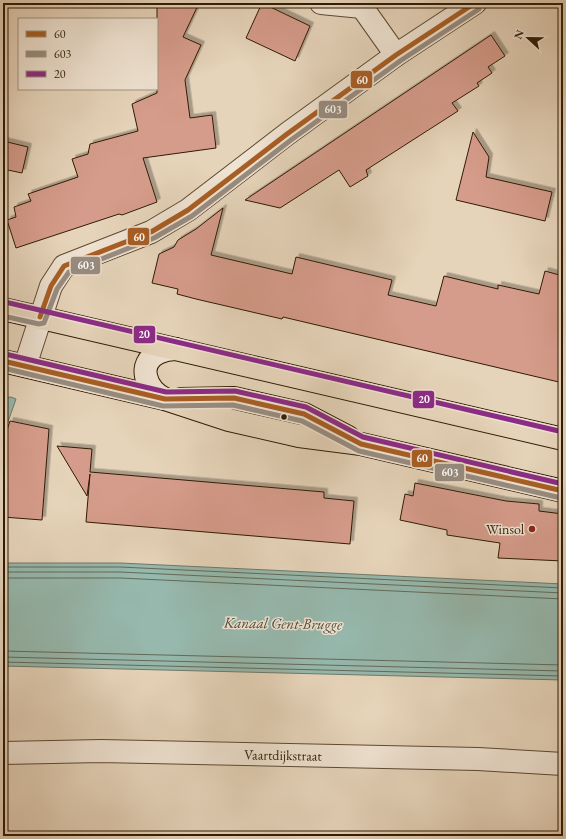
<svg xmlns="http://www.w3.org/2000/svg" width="566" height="839" font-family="'EB Garamond',serif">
  <defs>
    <filter id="shadow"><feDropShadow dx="3.5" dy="-3.5" stdDeviation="0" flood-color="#0004"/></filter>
  </defs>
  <rect width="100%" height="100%" fill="#e6d4ba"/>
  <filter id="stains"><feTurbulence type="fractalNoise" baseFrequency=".005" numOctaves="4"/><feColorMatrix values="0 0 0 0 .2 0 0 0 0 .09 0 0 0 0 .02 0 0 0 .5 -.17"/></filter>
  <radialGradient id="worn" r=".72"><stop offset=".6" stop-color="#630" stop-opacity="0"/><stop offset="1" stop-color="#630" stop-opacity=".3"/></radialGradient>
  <g fill="#96b8ad" stroke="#6d7969">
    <polygon points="11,397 16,399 3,436 3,398"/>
    <polygon points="3,563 120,563 563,584 563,680 3,666"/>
  </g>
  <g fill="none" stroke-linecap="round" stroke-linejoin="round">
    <g stroke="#636a58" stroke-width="1">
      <polyline points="3,567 120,567 563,588"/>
      <polyline points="3,572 120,572 563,593"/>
      <polyline points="3,578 120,578 563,599"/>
      <polyline points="3,651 563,665"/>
      <polyline points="3,657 563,671"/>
      <polyline points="3,662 563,676"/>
    </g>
  </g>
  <g fill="#d69c8b" stroke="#301b04" filter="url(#shadow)">
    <polygon points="157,3 199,3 183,37 201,45 185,80 190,118 212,115 216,148 143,158 157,202 122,215 119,214 16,248 7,220 16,217 14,207 31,201 28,194 78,177 72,159 88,154 90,144 138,131 132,104 157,93"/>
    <polygon points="262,3 310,26 295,61 246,38"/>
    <polygon points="491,35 505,56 488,67 492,73 477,83 479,86 452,103 458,111 366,170 368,176 350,187 339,170 280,208 245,200"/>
    <polygon points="473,132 489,157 486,177 552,192 545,221 456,200"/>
    <polygon points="3,141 28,147 22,173 3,169"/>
    <polygon points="223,208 211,255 292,274 296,257 392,280 388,295 436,306 444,276 498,289 498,285 539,294 545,271 563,276 563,383 283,317 282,319 196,299 177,294 178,289 152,283 159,254 174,247 178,240 196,229"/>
    <polygon points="10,421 49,429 42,520 3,517 3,442"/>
    <polygon points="57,446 92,449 90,472 324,492 324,498 354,501 350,544 86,522 90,474 87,496"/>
    <polygon points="415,483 506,501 539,504 539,511 563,514 563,561 498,558 500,543 447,535 447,530 400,520 405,494 413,496"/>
  </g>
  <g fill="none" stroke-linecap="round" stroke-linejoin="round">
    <g stroke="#5e4932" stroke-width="24">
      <g id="minor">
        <polyline points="321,3 362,7"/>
        <polyline points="363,3 362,7 396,55"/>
        <polyline points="25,366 51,286 64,266 151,232 188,210 287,134 396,55 475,3"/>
        <polyline points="3,753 101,751 478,759 563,764"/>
      </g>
    </g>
    <g stroke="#301b04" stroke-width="24">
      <path id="secondary" d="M165,399C146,390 136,364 158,353C164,350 170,349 176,349"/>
    </g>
    <g stroke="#301b04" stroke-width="24">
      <g id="primary">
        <polyline points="3,309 563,439"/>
        <polyline points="3,361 165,399 229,420 299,436 361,444 563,491"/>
        <polyline points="181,399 234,398 304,414 348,437"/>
      </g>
    </g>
    <use href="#minor" stroke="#efe3d2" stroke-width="22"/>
    <use href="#secondary" stroke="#efe3d2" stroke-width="22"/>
    <use href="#primary" stroke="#e6d4ba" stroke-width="22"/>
    <g stroke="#efe3d2" stroke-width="8">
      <g id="bus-1">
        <polyline points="40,317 51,286 64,266 151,232 188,210 287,134 396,55 475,3"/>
        <polyline points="3,361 165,399 234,398 304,414 361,444 563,491"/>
      </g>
    </g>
    <g stroke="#efe3d2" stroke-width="8">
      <g id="bus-2">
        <polyline points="3,316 39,324 44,323 57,289 69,272 154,238 192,216 291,140 400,61 479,9"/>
        <polyline points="3,368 163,406 233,405 302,421 359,451 561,498"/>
      </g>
    </g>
    <g stroke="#efe3d2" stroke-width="8">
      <g id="bus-3">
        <polyline points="5,302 563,432"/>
        <polyline points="5,354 166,392 235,391 306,407 363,437 563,484"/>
      </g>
    </g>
    <use href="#bus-1" stroke="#a85e24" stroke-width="5"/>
    <use href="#bus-2" stroke="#988d82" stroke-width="5"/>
    <use href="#bus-3" stroke="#8c2b87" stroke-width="5"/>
  </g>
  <circle fill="#301b04" stroke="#efe3d2" stroke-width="1.5" cx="284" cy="417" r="3.5"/>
  <circle fill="#8f2418" stroke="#efe3d2" stroke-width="1.5" cx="532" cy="529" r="4"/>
  <g text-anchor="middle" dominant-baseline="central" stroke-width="3" stroke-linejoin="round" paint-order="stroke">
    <g font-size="14" fill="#301b04" stroke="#efe3d2" text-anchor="end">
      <text x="524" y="529">Winsol</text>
    </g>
    <g font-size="14" fill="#301b04" stroke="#efe3d2">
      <text transform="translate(283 755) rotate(1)">Vaartdijkstraat</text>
    </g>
    <g font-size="15" font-style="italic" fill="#4f4a37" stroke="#efe3d2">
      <text transform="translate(283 623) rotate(1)">Kanaal Gent-Brugge</text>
    </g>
  </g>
  <g stroke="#efe3d2" stroke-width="1.5">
    <rect x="350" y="70" width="23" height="19" rx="4" fill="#a85e24"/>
    <rect x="318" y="100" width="30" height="19" rx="4" fill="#988d82"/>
    <rect x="127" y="227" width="23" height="19" rx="4" fill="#a85e24"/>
    <rect x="70" y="256" width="31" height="19" rx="4" fill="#988d82"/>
    <rect x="133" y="325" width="23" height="19" rx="4" fill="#8c2b87"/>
    <rect x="412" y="390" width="23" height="19" rx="4" fill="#8c2b87"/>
    <rect x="411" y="449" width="22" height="19" rx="4" fill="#a85e24"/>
    <rect x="434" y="463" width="31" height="19" rx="4" fill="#988d82"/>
  </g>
  <g font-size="11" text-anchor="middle" font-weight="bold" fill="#fff">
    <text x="362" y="84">60</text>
    <text x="333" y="113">603</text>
    <text x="139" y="241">60</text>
    <text x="86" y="269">603</text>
    <text x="144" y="338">20</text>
    <text x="424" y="403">20</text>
    <text x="422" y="462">60</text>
    <text x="450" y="476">603</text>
  </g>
  <rect width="566" height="839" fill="none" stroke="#e6d4ba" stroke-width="16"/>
  <rect x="4" y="4" width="558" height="831" fill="none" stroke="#301b04" stroke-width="2"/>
  <rect x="8" y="8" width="550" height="823" fill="none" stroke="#301b04"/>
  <rect x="18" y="18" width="140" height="72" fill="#efe3d2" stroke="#a39380"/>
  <rect x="26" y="31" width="20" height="6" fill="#a85e24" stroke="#a39380"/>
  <text x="54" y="38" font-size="12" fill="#301b04">60</text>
  <rect x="26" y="51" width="20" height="6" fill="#988d82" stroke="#a39380"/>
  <text x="54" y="58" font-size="12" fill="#301b04">603</text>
  <rect x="26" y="71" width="20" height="6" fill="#8c2b87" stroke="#a39380"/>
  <text x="54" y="78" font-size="12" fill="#301b04">20</text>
  <g transform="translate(528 38) rotate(292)" stroke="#efe3d2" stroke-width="3" paint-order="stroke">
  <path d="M0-3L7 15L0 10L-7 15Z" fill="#301b04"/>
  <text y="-6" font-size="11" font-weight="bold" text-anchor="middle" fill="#301b04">N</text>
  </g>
  <rect width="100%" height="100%" filter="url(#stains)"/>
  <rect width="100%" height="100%" fill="url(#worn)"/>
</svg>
